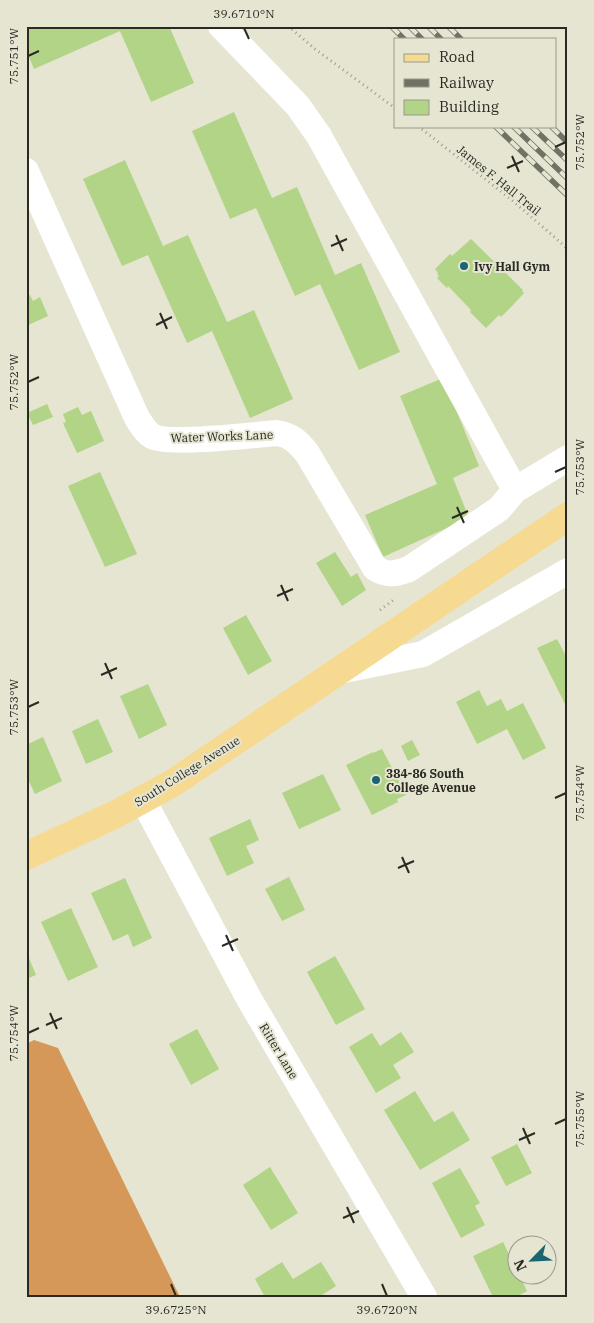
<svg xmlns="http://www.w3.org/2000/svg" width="594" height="1323" font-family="'IBM Plex Serif',serif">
  <rect width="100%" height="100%" fill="#e5e5d2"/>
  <polygon fill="#d59858" points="34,1040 58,1048 180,1297 26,1297 26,1044"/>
  <g fill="#b1d486">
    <polygon points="26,26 169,26 194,83 151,102 120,31 34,69 26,50"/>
    <polygon points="234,112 272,198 297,187 335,275 361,263 400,352 359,370 320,284 295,296 256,208 230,219 192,131"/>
    <polygon points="125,160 163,246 188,235 227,322 254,310 293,399 250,418 212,331 187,343 148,255 122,266 83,179"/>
    <polygon points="471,239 523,290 522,291 524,293 513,305 501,317 499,315 486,328 470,312 471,310 448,286 447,288 437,278 439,276 437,274 438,273 435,269 450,254 452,256"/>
    <polygon points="30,295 33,301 40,297 48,316 26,326 26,297"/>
    <polygon points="443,378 479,466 453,478 469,518 383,557 365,515 437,484 400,396"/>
    <polygon points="47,404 53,417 33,425 27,413"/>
    <polygon points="78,407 82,415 91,411 104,441 77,453 63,423 66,422 63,414"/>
    <polygon points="100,472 137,554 105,567 68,486"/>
    <polygon points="335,552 351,577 357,573 366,590 342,606 316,563"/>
    <polygon points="246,615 272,661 248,675 223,628"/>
    <polygon points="557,639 568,660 568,703 565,704 537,648"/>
    <polygon points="148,684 167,725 139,739 120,696"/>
    <polygon points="479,690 487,706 501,699 507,711 523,703 546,748 523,760 507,729 477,744 456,702"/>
    <polygon points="98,719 113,752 86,764 72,731"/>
    <polygon points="43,737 62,781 35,794 26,775 26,745"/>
    <polygon points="412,740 420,755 408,761 401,746"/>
    <polygon points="382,749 406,795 397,799 398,802 372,815 346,765 373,752 373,753"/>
    <polygon points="323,774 341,810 299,829 282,793"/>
    <polygon points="250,819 259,840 246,846 254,863 227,876 209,838"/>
    <polygon points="289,877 305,910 282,921 265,889"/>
    <polygon points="125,878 152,938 133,947 128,934 113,941 91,893"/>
    <polygon points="71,908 98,967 68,981 41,922"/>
    <polygon points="26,951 36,975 26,979"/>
    <polygon points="335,956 365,1009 336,1025 307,972"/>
    <polygon points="197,1029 219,1069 191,1085 169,1044"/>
    <polygon points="401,1032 414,1052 393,1065 401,1078 376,1093 349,1047 372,1033 380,1046"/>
    <polygon points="415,1091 434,1122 453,1111 470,1140 420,1170 384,1110"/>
    <polygon points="517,1144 532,1173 506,1186 491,1157"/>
    <polygon points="270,1167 298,1213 271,1230 243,1185"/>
    <polygon points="460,1168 480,1203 475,1206 485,1225 461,1238 432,1183"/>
    <polygon points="503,1242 516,1269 516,1276 520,1276 527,1291 516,1297 493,1297 473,1256"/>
    <polygon points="282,1262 293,1279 321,1262 336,1286 319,1297 265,1297 255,1279"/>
  </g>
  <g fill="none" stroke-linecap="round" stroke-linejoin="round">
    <g stroke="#9d9d8e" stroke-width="3" stroke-dasharray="1 4" stroke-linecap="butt">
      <polyline points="288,26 315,49 395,108"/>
      <polyline points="418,126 513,201 568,249"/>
      <polyline points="380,610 395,599"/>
    </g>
    <g stroke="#fff" stroke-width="26">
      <polyline points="221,26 298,106 319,136 515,490"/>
      <path d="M26,171L137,418C141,424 145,432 152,436C166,445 255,435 277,433C291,435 298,442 307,453L375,568C387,576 396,574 409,569L499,509L515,490L568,458"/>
      <polyline points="339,671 423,654 568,571"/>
      <polyline points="143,800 248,997 424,1297"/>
    </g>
    <polyline stroke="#f7da92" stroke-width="28" points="26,856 114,815 173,783 568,516"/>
    <g stroke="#717166" stroke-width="5.5">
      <g id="rail">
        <polyline points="391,26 404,39"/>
        <polyline points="409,26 422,39"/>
        <polyline points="428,26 441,39"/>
        <polyline points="448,26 461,39"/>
        <polyline points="495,126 568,196"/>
        <polyline points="513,126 568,179"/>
        <polyline points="531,126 568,161"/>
        <polyline points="551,126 568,143"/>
      </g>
    </g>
    <use href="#rail" stroke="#e5e5d2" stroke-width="4" stroke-dasharray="11" stroke-linecap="butt"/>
  </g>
  <path fill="none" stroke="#2a2a23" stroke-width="2" d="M244,28L249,39M28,56L39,51M555,147L566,142M512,156L519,172M507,168L523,161M336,235L343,251M331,246L347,239M160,313L167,329M156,325L172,317M28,382L39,377M555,472L566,467M457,507L464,523M452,518L468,511M281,585L288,601M277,596L293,589M105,663L112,679M101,675L117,668M28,707L39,702M555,798L566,793M402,857L409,873M398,868L414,861M226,935L233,951M222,946L238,939M50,1013L57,1029M46,1025L62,1018M28,1033L39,1028M555,1124L566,1119M523,1128L530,1144M519,1140L535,1133M347,1207L354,1223M343,1218L359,1211M171,1284L176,1296M382,1284L387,1296"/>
  <g fill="#1b6572" stroke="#e5e5d2" stroke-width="2">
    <circle cx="464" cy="266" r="5"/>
    <circle cx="376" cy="780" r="5"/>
  </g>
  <g text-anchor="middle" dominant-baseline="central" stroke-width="4" stroke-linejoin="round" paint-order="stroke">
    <g font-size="12" fill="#2a2a23" stroke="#e5e5d2">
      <text transform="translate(499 180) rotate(39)">James F. Hall Trail</text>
      <text transform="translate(222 436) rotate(-2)">Water Works Lane</text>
      <text transform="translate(187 771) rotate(-32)">South College Avenue</text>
      <text transform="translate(279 1051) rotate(59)">Ritter Lane</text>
    </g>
    <g font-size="12" font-weight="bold" fill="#2a2a23" stroke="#e5e5d2" text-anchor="start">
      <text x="474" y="266">Ivy Hall Gym</text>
      <text x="386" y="773">384-86 South<tspan x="386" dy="14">College Avenue</tspan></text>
    </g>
  </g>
  <rect width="594" height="1323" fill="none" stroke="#e5e5d2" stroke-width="55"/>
  <rect x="394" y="38" width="162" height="90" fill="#e5e5d2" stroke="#9a9a8c"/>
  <rect x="404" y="54" width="25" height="8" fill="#f7da92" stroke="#9a9a8c"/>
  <text x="439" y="62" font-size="15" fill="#2a2a23">Road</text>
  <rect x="404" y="79" width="25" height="8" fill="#717166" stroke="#9a9a8c"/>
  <text x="439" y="88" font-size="15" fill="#2a2a23">Railway</text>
  <rect x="404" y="100" width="25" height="15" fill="#b1d486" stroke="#9a9a8c"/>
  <text x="439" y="112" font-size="15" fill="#2a2a23">Building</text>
  <g transform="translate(532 1260) rotate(246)"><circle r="24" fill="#e5e5d2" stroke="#9a9a8c"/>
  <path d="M0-4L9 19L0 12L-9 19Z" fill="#1b6572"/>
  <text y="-8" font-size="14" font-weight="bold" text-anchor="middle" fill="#2a2a23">N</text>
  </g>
  <rect x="28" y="28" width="538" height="1268" fill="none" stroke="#2a2a23" stroke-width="2"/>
  <g font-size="12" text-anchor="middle" fill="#2a2a23">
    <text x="244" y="18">39.6710°N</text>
    <text transform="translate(14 56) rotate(-90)" y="4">75.751°W</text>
    <text transform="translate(580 142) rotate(-90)" y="4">75.752°W</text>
    <text transform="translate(14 382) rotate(-90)" y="4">75.752°W</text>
    <text transform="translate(580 467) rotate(-90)" y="4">75.753°W</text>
    <text transform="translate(14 707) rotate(-90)" y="4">75.753°W</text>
    <text transform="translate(580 793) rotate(-90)" y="4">75.754°W</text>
    <text transform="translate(14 1033) rotate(-90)" y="4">75.754°W</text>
    <text transform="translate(580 1119) rotate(-90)" y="4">75.755°W</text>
    <text x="176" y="1314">39.6725°N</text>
    <text x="387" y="1314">39.6720°N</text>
  </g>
</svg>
